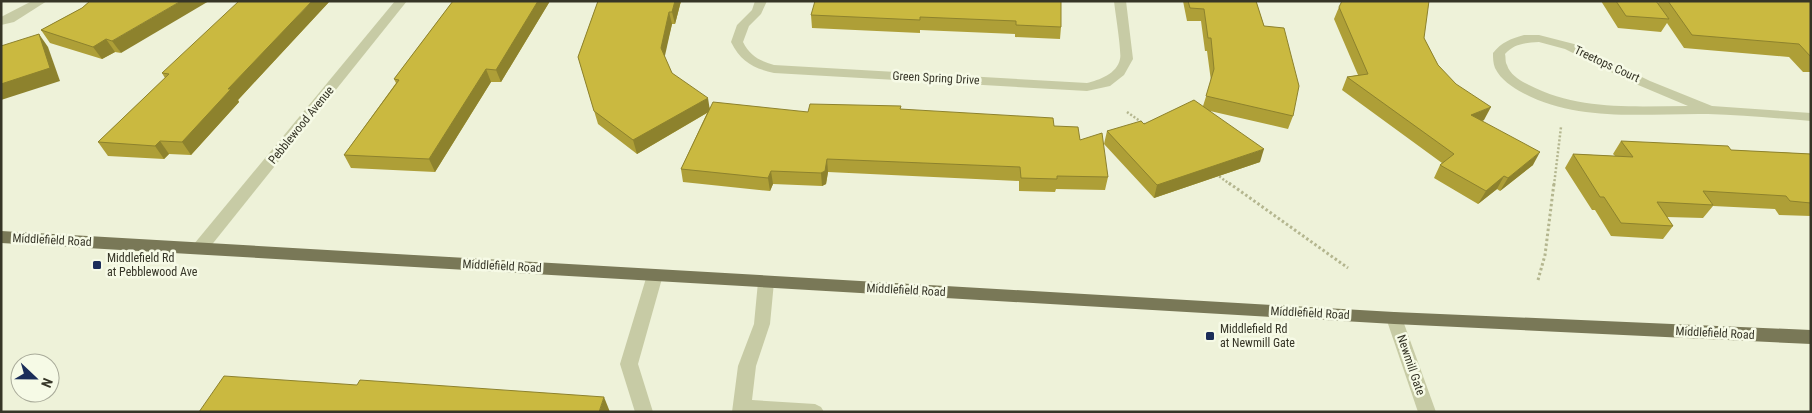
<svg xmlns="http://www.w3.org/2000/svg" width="1812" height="413" font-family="'Roboto Condensed',sans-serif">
  <rect width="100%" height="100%" fill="#eef2d9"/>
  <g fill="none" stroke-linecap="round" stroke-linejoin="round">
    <g stroke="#b4b68f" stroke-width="2.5" stroke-dasharray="2 2" stroke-linecap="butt">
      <polyline points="1127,112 1147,126"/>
      <polyline points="1216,174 1231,185"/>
      <polyline points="1554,185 1561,127"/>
    </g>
    <g stroke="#b4b68f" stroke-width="3" stroke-dasharray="2.5 2.5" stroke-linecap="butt">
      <polyline points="1229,183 1348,268"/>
      <polyline points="1538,280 1545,255 1554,183"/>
    </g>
    <g fill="#c7cba5" fill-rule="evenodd">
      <polygon points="32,1 47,1 14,22 1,25 1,17"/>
      <polygon points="395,1 407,1 206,252 200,254 194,252 192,248 194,244"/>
      <path d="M755,1H767L761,14L749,26L743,42C750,56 760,61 774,65L1087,83C1099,80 1117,74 1120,59C1122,53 1115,11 1114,1H1126L1133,59L1124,75L1110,86L1087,91L774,73C753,68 741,62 731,42L737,25L752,10Z"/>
      <path d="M1524,35H1539L1574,44L1650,81L1712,106L1811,113V121C1776,118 1742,115 1708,114C1646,113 1580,123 1523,93C1512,87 1501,80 1495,68C1493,63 1493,58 1493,53C1502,42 1510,39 1524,35ZM1539,42L1565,49L1631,82L1688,106C1634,106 1579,111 1529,85C1521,81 1510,75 1507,65C1505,62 1506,58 1505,54C1515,43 1525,43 1539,42Z"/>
      <polygon points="655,269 661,271 663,275 638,364 653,412 635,412 620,364 647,275 649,271"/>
      <polygon points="766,276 772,278 774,282 770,324 756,366 752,400 815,404 821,407 824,412 732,412 738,366 754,324 758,282 760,278"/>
      <polygon points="1394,312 1400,313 1402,318 1436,412 1418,412 1386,318 1388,313"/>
    </g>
    <polygon fill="#797857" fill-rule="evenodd" points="1,231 1394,312 1811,330 1811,344 1394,324 1,243"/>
  </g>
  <g fill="#ae9f37">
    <polygon points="90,1 121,53 115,52 102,59 50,43 41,30 82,8"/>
    <polygon points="453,1 550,1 501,82 491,82 435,172 351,168 344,155 396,83 394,79"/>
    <polygon points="598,1 681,1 675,24 672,24 664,56 672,73 710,108 808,112 901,109 1054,126 1080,140 1108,177 1105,190 1056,189 1055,192 1019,191 1019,181 828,172 826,184 822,186 773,184 770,191 683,182 681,169 707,113 637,154 598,124 578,57"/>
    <polygon points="1061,1 1061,27 1060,39 1015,37 1015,34 920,30 920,33 812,28 811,15"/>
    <polygon points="1183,1 1256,1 1293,116 1288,129 1210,111 1260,162 1154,198 1104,144 1107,131 1144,124 1203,106 1211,81 1207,51 1205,51 1201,21 1187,21"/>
    <polygon points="1601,1 1656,1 1658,3 1659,1 1811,1 1811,72 1803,72 1789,57 1684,48 1667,23 1661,32 1618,28"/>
    <polygon points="329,2 238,100 239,102 191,155 169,154 164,159 108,156 98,142 165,78 162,73"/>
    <polygon points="1339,7 1424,38 1438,65 1484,120 1482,121 1533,165 1500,191 1497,189 1478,204 1434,178 1440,165 1442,163 1342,90 1347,77 1358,75 1334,19"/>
    <polygon points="1621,141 1731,150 1811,154 1811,216 1779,215 1775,209 1713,206 1703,218 1667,217 1673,226 1663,239 1611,236 1595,210 1592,210 1565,168 1573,154 1615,156 1613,154"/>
  </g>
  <g fill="#8d822d">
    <polygon points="181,1 209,1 121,53 112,41"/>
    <polygon points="312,1 328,1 329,2 238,100 239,102 191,155 182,142 228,89"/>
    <polygon points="538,1 550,1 501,82 496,70"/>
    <polygon points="675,1 681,1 675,24 672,12"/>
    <polygon points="669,12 672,24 664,60 661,48"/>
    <polygon points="39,34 48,47 60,81 1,100 1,84"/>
    <polygon points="106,39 115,52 102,59 93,47"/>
    <polygon points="486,69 491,82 435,172 429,159"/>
    <polygon points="708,98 710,111 637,154 633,140"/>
    <polygon points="1491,107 1484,120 1464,129 1471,115"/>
    <polygon points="160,141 169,154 164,159 155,146"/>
    <polygon points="1264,149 1260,162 1154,198 1157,185"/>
    <polygon points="1540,152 1533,165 1500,191 1508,178"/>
    <polygon points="827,159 828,172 826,184 822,186 821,173"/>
    <polygon points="771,171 773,184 770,191 768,178"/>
    <polygon points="1504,176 1497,189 1478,204 1486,191"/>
    <polygon points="604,397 610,412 599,412"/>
  </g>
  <g fill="#cab940" stroke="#8d822d">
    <polygon points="90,1 181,1 112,41 106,39 93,47 41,30 82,8"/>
    <polygon points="239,1 312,1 228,89 231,89 182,142 160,141 155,146 98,142 169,74 162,73"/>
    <polygon points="453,1 538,1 496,70 486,69 429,159 344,155 399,80 394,79"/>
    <polygon points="598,1 675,1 672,12 669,12 661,48 672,73 708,98 633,140 594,111 578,57"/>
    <polygon points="815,1 1061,1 1061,27 1016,25 1016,21 920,17 920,20 811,15"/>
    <polygon points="1188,1 1256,1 1264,26 1284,28 1299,86 1293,116 1206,96 1214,69 1211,38 1208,38 1204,9 1190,8"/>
    <polygon points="1342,1 1429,1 1424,38 1438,65 1456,84 1491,107 1471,115 1540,152 1508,178 1504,176 1486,191 1440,165 1454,154 1347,77 1368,74 1339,7"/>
    <polygon points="1616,1 1656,1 1669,19 1626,16"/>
    <polygon points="1668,1 1811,1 1811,57 1799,44 1692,35"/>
    <polygon points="39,34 50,68 1,84 1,46"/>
    <polygon points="1194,100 1264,149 1157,185 1107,131 1141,121 1144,124"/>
    <polygon points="713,102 808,112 810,104 901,106 900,109 1053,118 1054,126 1078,127 1080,140 1102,133 1108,177 1057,176 1057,179 1021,178 1020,167 827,159 825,171 821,173 771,171 768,178 681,169"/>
    <polygon points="1621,141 1728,146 1731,150 1811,154 1811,203 1790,201 1786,196 1703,191 1713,205 1657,202 1673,226 1621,223 1604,197 1600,197 1573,154 1633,157"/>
    <polygon points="224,376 357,385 360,380 604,397 599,412 199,412"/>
  </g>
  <g fill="#1b2d59" stroke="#f6fae6" stroke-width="2">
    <rect x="92" y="260" width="10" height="10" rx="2.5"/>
    <rect x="1205" y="331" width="10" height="10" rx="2.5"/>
  </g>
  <g text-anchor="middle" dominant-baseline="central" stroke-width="5" stroke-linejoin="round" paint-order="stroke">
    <g font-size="12" fill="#363527" stroke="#f6fae6">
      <text transform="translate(1607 64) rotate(25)">Treetops Court</text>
      <text transform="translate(936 78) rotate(3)">Green Spring Drive</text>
      <text transform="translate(301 125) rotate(-51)">Pebblewood Avenue</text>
      <text transform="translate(52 240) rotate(3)">Middlefield Road</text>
      <text transform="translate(502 266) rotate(3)">Middlefield Road</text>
      <text transform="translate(906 290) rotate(3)">Middlefield Road</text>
      <text transform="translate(1310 313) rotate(3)">Middlefield Road</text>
      <text transform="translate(1715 333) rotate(3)">Middlefield Road</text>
      <text transform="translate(1411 365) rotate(71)">Newmill Gate</text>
    </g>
    <g font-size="12" fill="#363527" stroke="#f6fae6" text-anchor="start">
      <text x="107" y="258">Middlefield Rd<tspan x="107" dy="14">at Pebblewood Ave</tspan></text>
      <text x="1220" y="329">Middlefield Rd<tspan x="1220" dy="14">at Newmill Gate</tspan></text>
    </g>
  </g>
  <rect width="1812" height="413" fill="none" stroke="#363527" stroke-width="5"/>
  <g transform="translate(35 378) rotate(112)"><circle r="24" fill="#f6fae6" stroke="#a9ab9a"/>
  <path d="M0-4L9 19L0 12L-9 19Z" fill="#1b2d59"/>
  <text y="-8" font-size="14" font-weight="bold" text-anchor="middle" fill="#363527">N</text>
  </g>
</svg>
